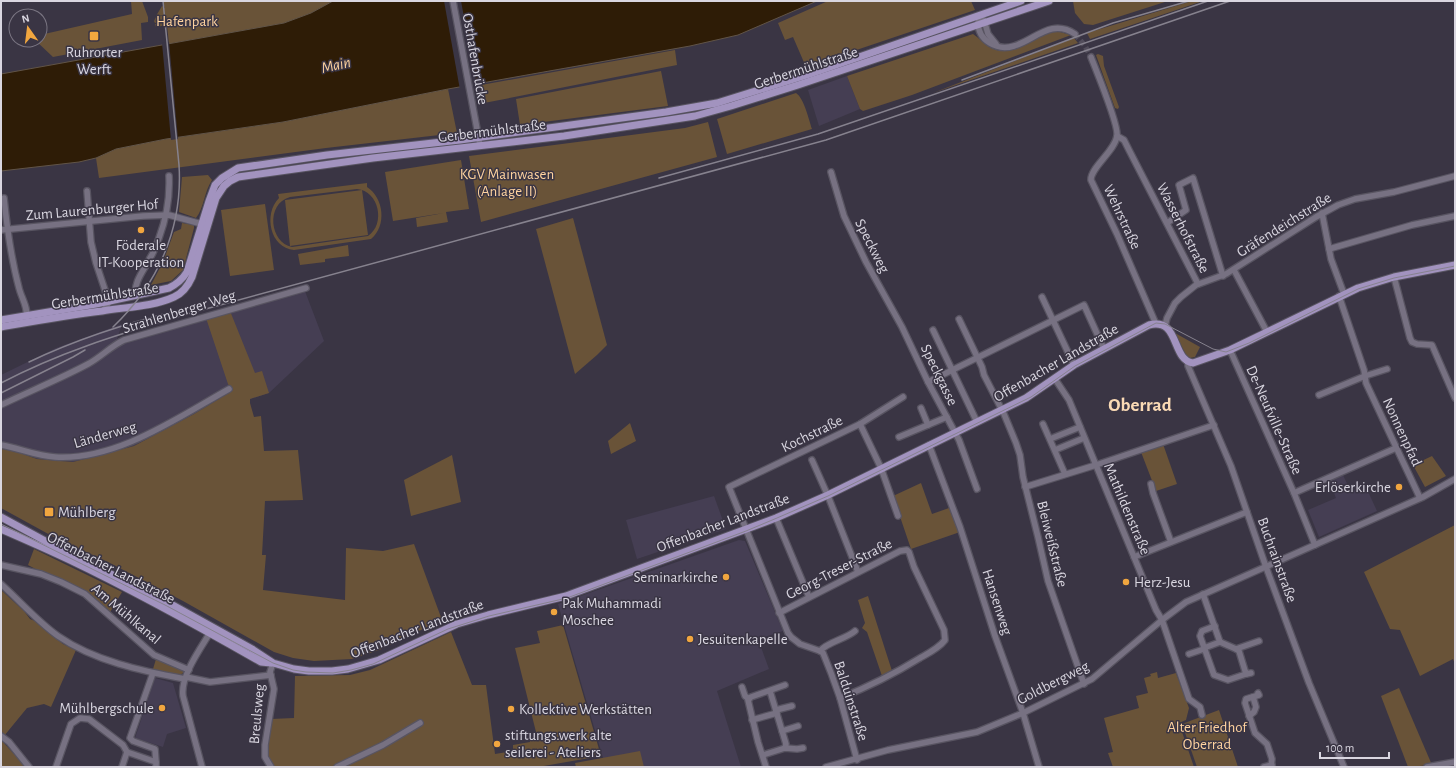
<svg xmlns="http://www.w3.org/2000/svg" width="1456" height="768" font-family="'Alegreya Sans',sans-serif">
  <rect width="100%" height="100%" fill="#3a3544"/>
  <g fill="#453e53">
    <polygon points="847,76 860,109 819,126 808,90"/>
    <polygon points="303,286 324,341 269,393 250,399 243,384 194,414 134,446 73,462 37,459 14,451 1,449 1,375 56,348 122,324 117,339"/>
    <polygon points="1343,475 1351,492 1365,485 1377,511 1319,537 1308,510 1336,498 1329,481"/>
    <polygon points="714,496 726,529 637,559 626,520"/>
    <polygon points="739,540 745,541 783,631 758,639 769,669 717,691 741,767 576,767 603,758 558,604"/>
    <polygon points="155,678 173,683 186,728 167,734 163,747 135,738"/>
  </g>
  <g fill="#695338" fill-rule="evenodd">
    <polygon points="131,1 142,1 148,17 148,18 140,19 148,18 148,22 141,23 142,40 53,57 35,40 40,40 40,35 132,14"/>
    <polygon points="164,1 333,1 311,13 284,23 169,44 167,25 156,27 155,24 167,22 167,21 155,23 154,21 167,19 154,21 156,17 166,15 156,16 162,6 165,8 163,4"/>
    <polygon points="828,1 971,1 975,10 806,67 793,37 785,40 778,23"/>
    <polygon points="1073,1 1168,1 1093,25 1084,24 1075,13"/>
    <polygon points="1192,1 1203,1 1090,39 1087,33"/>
    <path d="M1050,32H1060L1071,35L912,95L863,111L860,109L847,76L973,34C979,38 984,44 991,48C1012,58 1031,39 1050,32Z"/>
    <polygon points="1074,38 1078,43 933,93"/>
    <polygon points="675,50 677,65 484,103 481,85"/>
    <polygon points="1098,54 1103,56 1104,66 1119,107 1118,109 1115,108 1096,55"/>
    <polygon points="661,71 668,106 520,125 516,99"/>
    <polygon points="448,89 457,133 326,148 99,178 96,158 116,149 166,139 283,122"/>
    <path d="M796,93C804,98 809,120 812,129L727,154L717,119Z"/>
    <polygon points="708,122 717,157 481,222 469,156 685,128"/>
    <polygon points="461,160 469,209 446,212 448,222 417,227 416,218 444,213 393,221 385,172"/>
    <path d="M208,175L212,180C204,192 204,208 196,218L179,212L182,177Z"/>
    <path d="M367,183V187C384,198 387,226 371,239L294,250C270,248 263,214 279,198L278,194ZM357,189C379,191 386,224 368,236L292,247C270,243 265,204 290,197Z"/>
    <polygon points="362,190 368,235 290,246 285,200"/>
    <polygon points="265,204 274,270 230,276 221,210"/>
    <polygon points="573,218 607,345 597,355 575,374 536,229"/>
    <polygon points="182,223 194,225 194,228 183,270 171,281 151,285 163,262 174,232 181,229"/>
    <polygon points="348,245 349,256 325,259 325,262 300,265 298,254"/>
    <polygon points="230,311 255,373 262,371 269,393 250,399 250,403 254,417 261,416 264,451 298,450 303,500 265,501 262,555 266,555 263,590 345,600 346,548 383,551 414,544 442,620 379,650 352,659 314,661 293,658 274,652 183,601 108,562 52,536 1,508 1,449 14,451 37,459 73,462 134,446 194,414 232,391 228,384 206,318"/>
    <polygon points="1175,333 1200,347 1195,357 1190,358 1187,357"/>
    <polygon points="630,423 636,441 611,454 608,441"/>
    <polygon points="1163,444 1177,484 1156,491 1141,452"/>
    <polygon points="452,455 461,502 411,516 404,480"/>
    <polygon points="1432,456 1446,476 1425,487 1413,465"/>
    <polygon points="921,483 932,514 949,508 952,510 960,532 911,549 893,496"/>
    <polygon points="1455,525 1455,664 1453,659 1420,676 1400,630 1390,629 1364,572"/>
    <polygon points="34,549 122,592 109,614 85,593 52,578 28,565"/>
    <polygon points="1,590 24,611 30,619 35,621 63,644 76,650 51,707 44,704 27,708 4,736 1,733"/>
    <polygon points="868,596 892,671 882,676 867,632 862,628 865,623 858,600"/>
    <polygon points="563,625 601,756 538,767 273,767 268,758 267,753 271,719 294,718 295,676 350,675 370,670 451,632 472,685 486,685 495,754 513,751 513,745 530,742 530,739 537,736 515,648 540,643 537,631"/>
    <polygon points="156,659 183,670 183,673 180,675 153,669"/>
    <polygon points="1157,672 1158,678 1176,673 1189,708 1186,720 1179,723 1194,767 1113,767 1108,753 1113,752 1104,718 1139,708 1136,696 1148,693 1144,678 1151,676 1150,674"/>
    <polygon points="1399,688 1432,765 1408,767 1381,696"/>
    <polygon points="1219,710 1238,767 1197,767 1182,724"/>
    <polygon points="1,740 2,741 26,767 1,767"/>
    <polygon points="640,751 644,767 576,767 575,763"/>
  </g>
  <polygon fill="#2e1c06" stroke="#615447" points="333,1 817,1 738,35 690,46 448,89 283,122 166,139 116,149 96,158 79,162 1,171 1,74 284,23 311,13"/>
  <g fill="#3a3544">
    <polygon points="444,1 461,1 477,87 460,90"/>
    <polygon points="169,42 178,139 171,140 162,43"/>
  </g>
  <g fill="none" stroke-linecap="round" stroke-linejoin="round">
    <polyline stroke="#524d5b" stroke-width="5.5" stroke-dasharray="5.5 3" stroke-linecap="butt" points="1075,34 1085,46 1091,57"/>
    <g stroke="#585461" stroke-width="8">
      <g id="minor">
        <polyline points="453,1 480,145"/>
        <path d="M982,15L978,22C978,41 997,51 1014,46C1035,40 1051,18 1075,34"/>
        <polyline points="984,20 988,34 996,44"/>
        <path d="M1091,57C1096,70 1119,125 1117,136C1115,151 1090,168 1091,180L1117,234L1156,324"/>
        <polyline points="1117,136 1124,140 1129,150 1198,284"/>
        <polyline points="831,172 844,216 866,262 902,327 928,382 959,440 977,489"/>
        <polyline points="87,191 91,242 96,263 109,302 104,310"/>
        <path d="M4,198C7,228 11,258 19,288C21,297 29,309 26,318"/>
        <polyline points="1322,213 1331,259 1344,294"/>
        <polyline points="1167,223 1186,210 1179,185 1193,178 1223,276"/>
        <polyline points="1,230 143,216 169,215 198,223 205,223"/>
        <polyline points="1329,249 1412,225 1455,216"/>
        <polyline points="1234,270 1267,332"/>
        <polyline points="1394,277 1410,338 1412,342 1417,344 1432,345 1455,398"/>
        <path d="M136,295C133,282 145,269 150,258C154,252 157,244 159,238C166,219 170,196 169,176"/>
        <polyline points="1339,296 1364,370 1366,383 1420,498"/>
        <polyline points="1042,297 1074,365"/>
        <polyline points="959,319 982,367 984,375 1004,414 1016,443 1020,455 1023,477 1038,537 1048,581 1084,684"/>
        <polyline points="1165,326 1167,318 1175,303 1181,297 1196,285 1226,274 1316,217 1338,205 1355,199 1394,192 1455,176"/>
        <polyline points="933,330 977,422"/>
        <polyline points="1230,350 1294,493 1315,545"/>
        <polyline points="1188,362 1188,366 1231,466 1266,567 1309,683 1344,767"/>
        <polyline points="1055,379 1069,400 1156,610 1162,620 1189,699 1200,707 1202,715"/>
        <polyline points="928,382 1084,305 1104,349"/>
        <polyline points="1319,395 1365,376 1387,369"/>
        <path d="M1,405C30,391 60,379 88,364C101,357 111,346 124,340L306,288"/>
        <polyline points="921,408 928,425"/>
        <polyline points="860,424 881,468 898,516"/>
        <polyline points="1043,424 1065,474"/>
        <polyline points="899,437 947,417"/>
        <polyline points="1050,439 1080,427"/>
        <path d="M1,445C19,448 36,456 55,457C116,461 177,418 229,389"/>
        <polyline points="929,445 960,527 995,636 1023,713 1039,767"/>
        <polyline points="1055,450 1084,438"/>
        <polyline points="812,460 828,496 858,572"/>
        <polyline points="1151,484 1153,493 1171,542"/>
        <polyline points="1025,487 1096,465 1214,425"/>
        <polyline points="1294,493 1396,448"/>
        <polyline points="776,518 809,597"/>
        <polyline points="1134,557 1247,512"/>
        <polyline points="1,565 41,574 61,582 85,594 154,655 189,670"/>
        <path d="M1,584C20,601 37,621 58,636C94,661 142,671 185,679"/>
        <polyline points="1203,594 1220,642"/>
        <path d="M779,613L900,551L907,550L909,552L914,567L944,630L945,640C939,648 929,653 920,658C894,674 868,687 840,698"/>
        <polyline points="1215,626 1202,631 1200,636 1214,675 1228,680 1246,674"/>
        <polyline points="1204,648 1220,642 1236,649 1259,641"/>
        <polyline points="1236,649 1239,651 1246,674 1251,673"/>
        <path d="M820,651C827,642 846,639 855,631"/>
        <polyline points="1189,654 1204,649"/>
        <polyline points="153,673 130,738 133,741 155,749 156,762"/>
        <polyline points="186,677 210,682 271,675"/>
        <polyline points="742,687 745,696 749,699"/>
        <polyline points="770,691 786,744 785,748"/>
        <polyline points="1258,693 1259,695 1246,699 1245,703 1255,733 1267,744 1272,759 1271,767"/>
        <polyline points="776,710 792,706"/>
        <polyline points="1249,716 1254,712 1256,707 1253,697"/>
        <polyline points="752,720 777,713"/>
        <polyline points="782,731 798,726"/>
        <polyline points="1,736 9,742 29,767"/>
        <polyline points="127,752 156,762 156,767"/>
        <polyline points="763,755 785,748 797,749 803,748"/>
        <polyline points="857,760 840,698 831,673 823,653 820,651 800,644 791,637 788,633 729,487 860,424 903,397"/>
        <polyline points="56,767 71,724 80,718 89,719 123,745 127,752"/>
        <polyline points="122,767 127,752"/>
        <path d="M202,767L183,696C180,676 201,648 211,631"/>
        <polyline points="271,767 265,757 265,745 274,689 270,672 273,663"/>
        <polyline points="337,767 383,745 420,723"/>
        <polyline points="766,767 758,742 748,700 751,697 785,685"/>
        <polyline points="826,767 888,750 977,732 1023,713 1092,679 1162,620 1186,602 1423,497 1455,479"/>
        <polyline points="1264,767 1272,765"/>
        <polyline points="1427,767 1455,762"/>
      </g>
    </g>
    <g stroke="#585461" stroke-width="9">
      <g id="major">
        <path d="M1,320L96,304L169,288C177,284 182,280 187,272L209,201L215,185L222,178L238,168L327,155L460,140L666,112L717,103L810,74L1021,1"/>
        <path d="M1,327C35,321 68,315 102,311C125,307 152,307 174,297C183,293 188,286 192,277L216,198L224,186L230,181L238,177L373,158L564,136L695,116L731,106L798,85L1049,1"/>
        <path d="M1,517L60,549L169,603L252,649L273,663L294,669L309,671H332L348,669L379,660L457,624L488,615L566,596L776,518L828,495L1026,398L1074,365L1149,325C1180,317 1171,360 1193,363L1230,350L1358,288L1394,277L1455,265"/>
        <path d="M1,529C24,539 47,549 70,560C135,591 198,626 261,662L271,663"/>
      </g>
    </g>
    <use href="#minor" stroke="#777182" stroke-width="5.5"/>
    <use href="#major" stroke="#a293bf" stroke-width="7"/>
    <polyline stroke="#86828e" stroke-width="1" points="1,524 165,605 273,663 293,670 306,672 333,673 351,670 373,664 448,629 489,616 567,598 746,531 777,518 828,496 1031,397 1075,366 1156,323 1165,324 1213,349 1226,352 1249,343 1358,289 1394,278 1455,266"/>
    <g stroke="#86828e" stroke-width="1.5">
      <polyline points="962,80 1113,23 1189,1"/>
      <polyline points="659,178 818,134 1208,1"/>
      <path d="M113,327C158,284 183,228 179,165L163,1"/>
      <path d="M29,362C79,338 130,322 184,309"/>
      <path d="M1,383C60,352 117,335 180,316L826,140L1230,1"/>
      <polyline points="1,393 73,357 85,350"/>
    </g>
  </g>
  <g fill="#f1a63f" stroke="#3a3544" stroke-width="1.5">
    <rect x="89" y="31" width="10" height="10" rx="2"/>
    <circle cx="141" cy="230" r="4"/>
    <circle cx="1399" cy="487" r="4"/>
    <rect x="44" y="507" width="10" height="10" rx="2"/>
    <circle cx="726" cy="577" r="4"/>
    <circle cx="1126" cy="582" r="4"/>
    <circle cx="554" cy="612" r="4"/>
    <circle cx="690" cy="639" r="4"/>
    <circle cx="162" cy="708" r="4"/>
    <circle cx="511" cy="709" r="4"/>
    <circle cx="497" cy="744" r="4"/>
  </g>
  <g text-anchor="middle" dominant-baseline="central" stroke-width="3" stroke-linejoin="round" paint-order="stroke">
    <g font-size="15" fill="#ffd39f" stroke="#3a3544">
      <text x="187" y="21">Hafenpark</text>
      <text x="507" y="174">KGV Mainwasen<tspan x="507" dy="17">(Anlage II)</tspan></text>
      <text x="1207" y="727">Alter Friedhof<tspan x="1207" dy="17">Oberrad</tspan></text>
    </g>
    <g font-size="15" fill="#d9d6e0" stroke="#3a3544" text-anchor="start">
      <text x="94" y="52" text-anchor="middle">Ruhrorter<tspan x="94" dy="17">Werft</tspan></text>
      <text x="141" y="245" text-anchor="middle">Föderale<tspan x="141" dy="17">IT-Kooperation</tspan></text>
      <text x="1391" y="487" text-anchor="end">Erlöserkirche</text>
      <text x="58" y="512">Mühlberg</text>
      <text x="718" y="577" text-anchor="end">Seminarkirche</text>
      <text x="1134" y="582">Herz-Jesu</text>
      <text x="562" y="603">Pak Muhammadi<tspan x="562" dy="17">Moschee</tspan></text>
      <text x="698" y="639">Jesuitenkapelle</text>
      <text x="154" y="708" text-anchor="end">Mühlbergschule</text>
      <text x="519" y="709">Kollektive Werkstätten</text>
      <text x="505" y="735">stiftungs.werk alte<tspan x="505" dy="17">seilerei - Ateliers</tspan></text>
    </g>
    <g font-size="15" fill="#d9d6e0" stroke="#3a3544">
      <text transform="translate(475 59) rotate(80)">Osthafenbrücke</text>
      <text transform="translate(806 68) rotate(-18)">Gerbermühlstraße</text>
      <text transform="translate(492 131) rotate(-7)">Gerbermühlstraße</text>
      <text transform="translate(92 210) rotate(-5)">Zum Laurenburger Hof</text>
      <text transform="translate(1122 217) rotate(65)">Wehrstraße</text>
      <text transform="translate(1284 225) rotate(-32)">Gräfendeichstraße</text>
      <text transform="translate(1183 228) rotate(63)">Wasserhofstraße</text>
      <text transform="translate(872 246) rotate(63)">Speckweg</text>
      <text transform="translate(105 296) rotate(-9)">Gerbermühlstraße</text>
      <text transform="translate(179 312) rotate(-17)">Strahlenberger Weg</text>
      <text transform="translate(1056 363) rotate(-30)">Offenbacher Landstraße</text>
      <text transform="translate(939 375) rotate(64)">Speckgasse</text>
      <text transform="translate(1274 420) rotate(66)">De-Neufville-Straße</text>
      <text transform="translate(1402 432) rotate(65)">Nonnenpfad</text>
      <text transform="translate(812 434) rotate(-26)">Kochstraße</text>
      <text transform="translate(105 435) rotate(-16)">Länderweg</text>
      <text transform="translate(1127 509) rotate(67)">Mathildenstraße</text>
      <text transform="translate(723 523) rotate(-21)">Offenbacher Landstraße</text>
      <text transform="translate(1052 544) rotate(76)">Bleiweißstraße</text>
      <text transform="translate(1277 560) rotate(70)">Buchrainstraße</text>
      <text transform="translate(111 568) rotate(27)">Offenbacher Landstraße</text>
      <text transform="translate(839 569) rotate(-27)">Georg-Treser-Straße</text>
      <text transform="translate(997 602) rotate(72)">Hansenweg</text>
      <text transform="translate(126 614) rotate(40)">Am Mühlkanal</text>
      <text transform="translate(417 629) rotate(-21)">Offenbacher Landstraße</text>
      <text transform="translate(1053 683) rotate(-27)">Goldbergweg</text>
      <text transform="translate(851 701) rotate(72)">Balduinstraße</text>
      <text transform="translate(257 714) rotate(-85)">Breulsweg</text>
    </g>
    <g font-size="16" font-style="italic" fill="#fcd19d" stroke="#3a3544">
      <text transform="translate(336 65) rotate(-12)">Main</text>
    </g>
    <g font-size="19" font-weight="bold" fill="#fadab5" stroke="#3a3544">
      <text x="1140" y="405">Oberrad</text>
    </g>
  </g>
  <rect width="1456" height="768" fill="none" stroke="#d9d6e0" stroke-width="4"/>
  <g transform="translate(28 28) rotate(346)"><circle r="19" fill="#3a3544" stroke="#7a7582"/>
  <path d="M0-3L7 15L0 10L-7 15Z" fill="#f1a63f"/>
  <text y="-6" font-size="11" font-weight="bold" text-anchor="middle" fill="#d9d6e0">N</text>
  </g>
  <path d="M1320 752v6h69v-6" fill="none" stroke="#d9d6e0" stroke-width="2"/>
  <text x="1326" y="752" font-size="12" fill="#d9d6e0" stroke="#3a3544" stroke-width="3" paint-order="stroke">100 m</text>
</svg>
